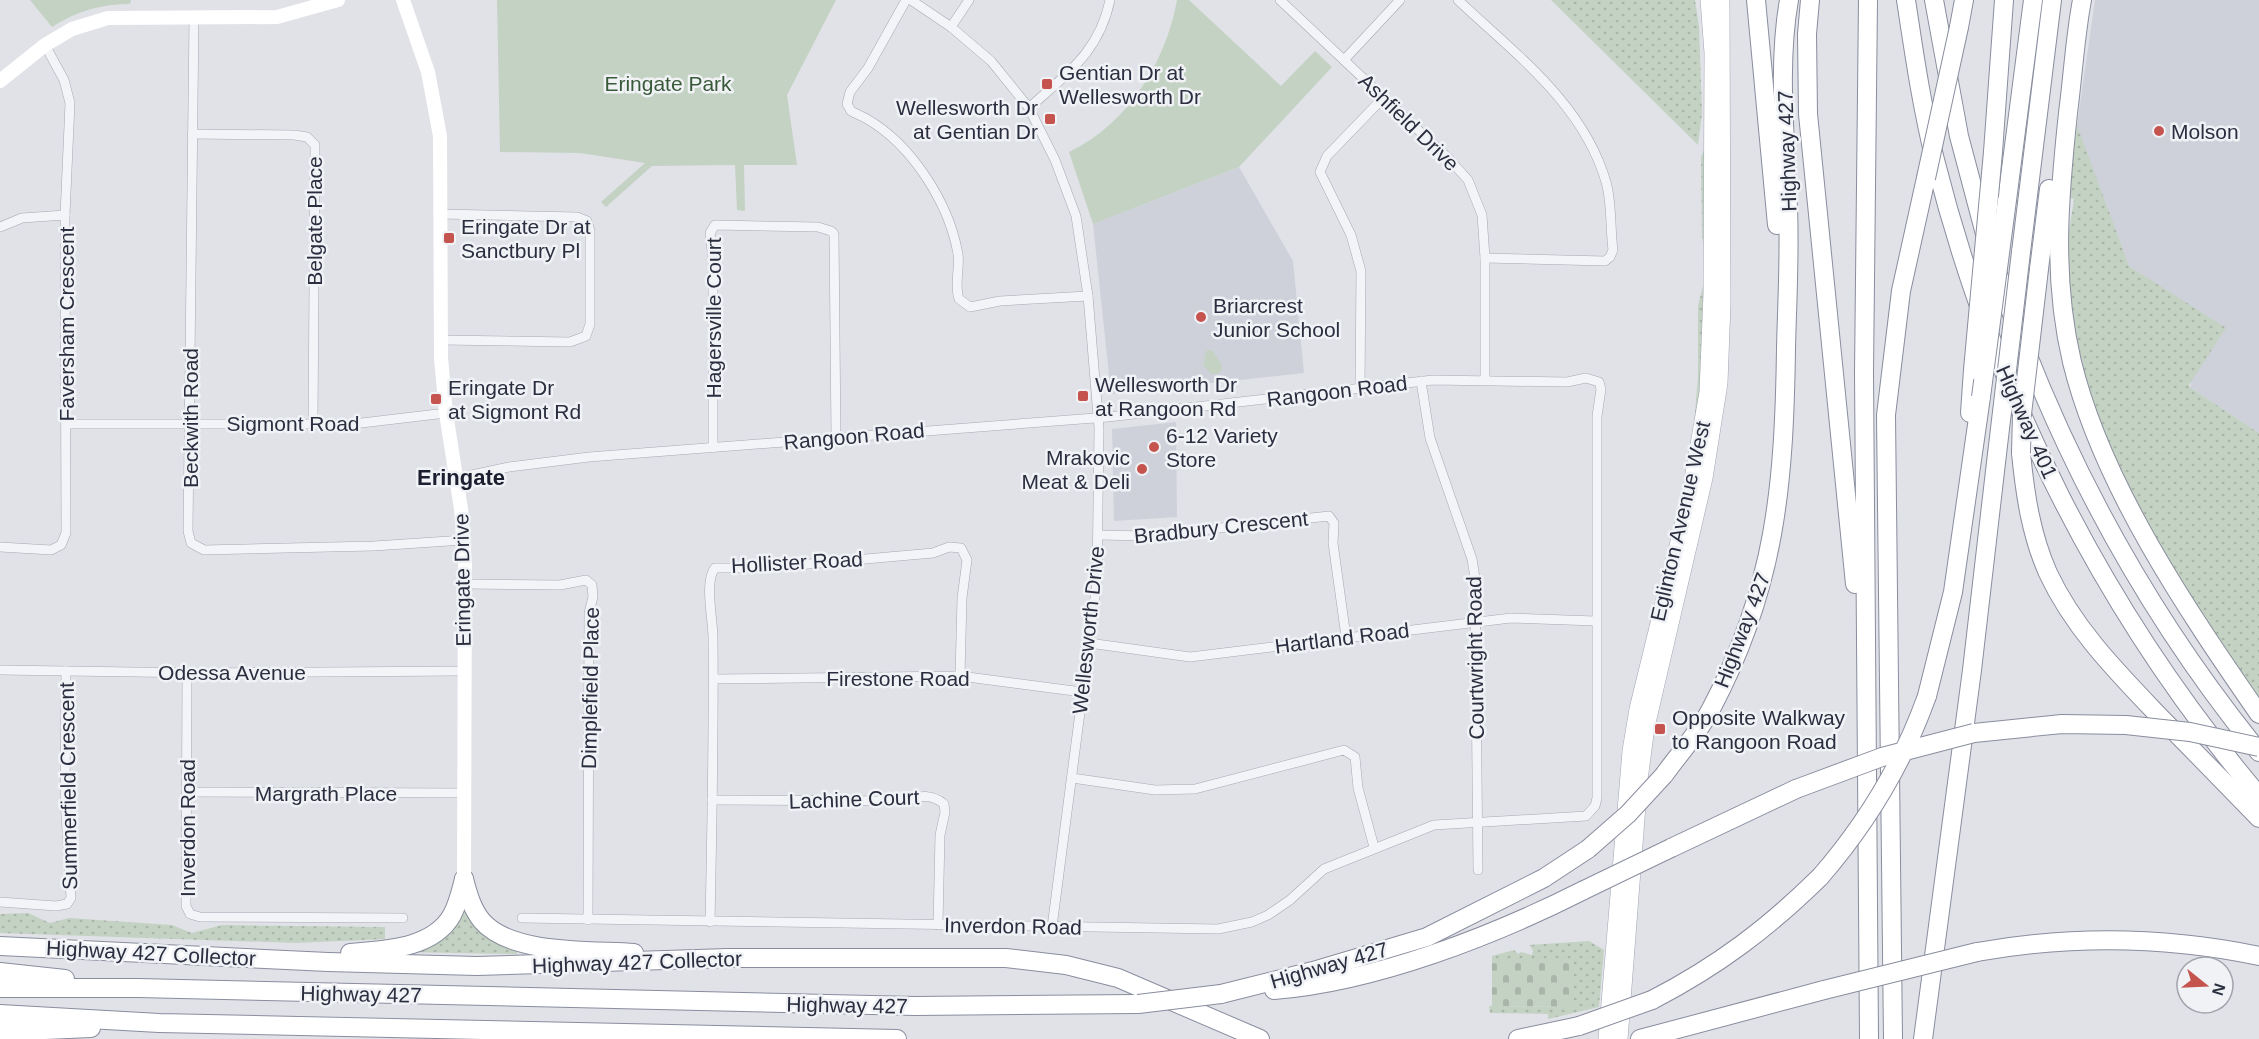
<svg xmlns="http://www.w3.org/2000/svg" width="2259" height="1039" font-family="Arial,sans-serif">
  <defs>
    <pattern id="grass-dots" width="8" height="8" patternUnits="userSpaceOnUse" patternTransform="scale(1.5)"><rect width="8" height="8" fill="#c3d2c2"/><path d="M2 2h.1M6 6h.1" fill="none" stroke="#a8b5a8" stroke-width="1.8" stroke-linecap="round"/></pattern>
    <pattern id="cemetery-stones" width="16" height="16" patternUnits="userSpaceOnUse" patternTransform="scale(1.5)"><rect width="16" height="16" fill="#c3d2c2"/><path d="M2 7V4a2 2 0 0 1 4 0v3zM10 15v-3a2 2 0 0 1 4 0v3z" fill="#a8b5a8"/></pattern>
  </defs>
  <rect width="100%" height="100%" fill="#e1e2e8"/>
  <g fill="#cfd1da">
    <polygon points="2095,0 2259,0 2259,433 2191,388 2189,305 2129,266 2110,218 2077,125"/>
    <polygon points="1239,167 1293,261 1304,373 1111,394 1093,224"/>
    <polygon points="1176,422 1177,517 1114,521 1112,429"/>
  </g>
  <g fill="url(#grass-dots)">
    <polygon points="1551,0 1695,0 1699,26 1702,113 1698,145"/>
    <polygon points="2077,125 2129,266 2226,328 2189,385 2191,388 2259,433 2259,701 2189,600 2115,466 2095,417 2071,314 2065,257 2074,199 2067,197"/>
    <polygon points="1706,146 1706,348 1692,448 1698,377 1698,306 1705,277 1706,255 1702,237 1701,157"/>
    <polygon points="468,906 517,948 517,954 402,952 461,907"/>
    <polygon points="28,913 50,923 69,918 172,925 192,933 222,925 385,927 385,939 296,943 0,933 0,914"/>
    <polygon points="1589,941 1604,950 1599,1007 1548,1019 1548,1014 1490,1013 1489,1006 1574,1007 1492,959 1492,956 1514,950 1518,954 1521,952 1532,955 1533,950 1529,945"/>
  </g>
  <polygon fill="url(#cemetery-stones)" points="1492,959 1574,959 1574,1007 1492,1006"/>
  <g fill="#c3d2c2">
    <path d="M30,0H131L130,4C102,4 76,11 52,27Z"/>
    <polygon points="497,0 836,0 787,95 797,165 744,165 745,211 737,210 735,165 652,166 606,207 601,202 645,163 580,153 500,152"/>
    <path d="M1177,0H1189L1281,86L1315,51L1332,67L1239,167L1093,224L1069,152C1127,125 1166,62 1177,0Z"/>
    <polygon points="1212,350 1221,364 1222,370 1217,374 1211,374 1203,365 1206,351"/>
  </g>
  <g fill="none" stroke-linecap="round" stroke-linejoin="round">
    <g stroke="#a6a8b2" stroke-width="10">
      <g id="street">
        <path d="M906,0L868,68L850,92L847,104L851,111C856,114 862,116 867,119C912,145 949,203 958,254C960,270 954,285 959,299L970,307L1000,301L1088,296"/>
        <polyline points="911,0 951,27 991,61 1029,108 1055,160 1076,216 1088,296 1099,428 1097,582 1052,927"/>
        <polyline points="1280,0 1449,159 1468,180 1482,215 1485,258 1485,380"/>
        <path d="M1458,0C1515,54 1583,103 1606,182C1612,202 1610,228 1613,250L1610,257L1605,261L1485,258"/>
        <polyline points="194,17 188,531 191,543 204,550 374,546 464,540"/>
        <polyline points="951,27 969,0"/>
        <polyline points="1344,60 1400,0"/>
        <path d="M1029,108C1066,74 1099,53 1110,0"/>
        <polyline points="192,134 294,135 307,137 315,145 313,423"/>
        <polyline points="0,227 22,218 65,215"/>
        <polyline points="441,340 570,342 586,336 590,324 590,231 587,221 577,217 441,214"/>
        <polyline points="1421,381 1430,438 1472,559 1475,578 1478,870"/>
        <polyline points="1360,389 1361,271 1351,235 1320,172 1327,156 1383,98"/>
        <polyline points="67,424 353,424 446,413"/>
        <polyline points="713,448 713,259 710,233 715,225 818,227 831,231 834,234 836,437"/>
        <polyline points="458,478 509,467 589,457 1108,417 1433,380 1567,382 1586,378 1599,382 1601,389 1597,416 1597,798 1595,806 1586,816 1434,825 1324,869 1290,900 1268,915 1252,922 1218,929 522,918"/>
        <polyline points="1098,535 1148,536 1329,516 1334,523 1333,543 1346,637"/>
        <polyline points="0,547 51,550 61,545 66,533 65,215 70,103 64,80 45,45"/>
        <polyline points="465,584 560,585 586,580 592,585 593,597 589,613 588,920"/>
        <polyline points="1089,643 1190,657 1511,618 1595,621"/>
        <polyline points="0,670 202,673 464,671"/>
        <polyline points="187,673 186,906 190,914 200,917 403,918"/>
        <polyline points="714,679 960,676 1082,692"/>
        <polyline points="1072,778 1155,790 1195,789 1344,750 1355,757 1358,788 1374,847"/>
        <polyline points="187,792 464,793"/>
        <path d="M712,800L906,801C920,795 932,794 944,804L945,812L940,835L938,925"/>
        <polyline points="0,902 56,906 67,904 71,898 65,799 66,671"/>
        <path d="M710,922C712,827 714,733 713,638C713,619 704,581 715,568H764L933,553L949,547L961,548L967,560L962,598L960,676"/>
      </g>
    </g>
    <g stroke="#a1a5b3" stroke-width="16">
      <g id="primary">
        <polyline points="1606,1039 1630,751 1637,709 1689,497 1707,392 1711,293 1712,53 1708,0"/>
        <polyline points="1620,1039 1640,780 1647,727 1705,478 1720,383 1723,304 1722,0"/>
      </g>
    </g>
    <g stroke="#898d9e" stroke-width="20">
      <g id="highway">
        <polyline points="1756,0 1777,225"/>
        <polyline points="1810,0 1807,34 1808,114 1855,584"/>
        <polyline points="1868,0 1864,373 1869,1039"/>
        <path d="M1906,0C1914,53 1922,108 1935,160C1994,394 2103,612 2259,796"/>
        <polyline points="1934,0 1959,136 1985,234"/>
        <path d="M2082,0C2075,37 2073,75 2068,113C2059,197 2052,278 2072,362C2102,485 2187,610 2259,714"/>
        <polyline points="1959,27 1964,0"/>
        <polyline points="1993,152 2004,0"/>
        <polyline points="2007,200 2033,0"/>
        <polyline points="2021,252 2052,0"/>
        <path d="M1996,269C2055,444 2142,608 2259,752"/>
        <polyline points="2039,269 2049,189"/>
        <polyline points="1970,413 1973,370"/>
        <path d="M2021,453C2025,494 2031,535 2048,573C2074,629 2118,673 2160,717C2193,750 2226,784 2259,818"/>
        <polyline points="1927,696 1953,592 1981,397"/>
        <polyline points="1974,733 2062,724 2126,725"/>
        <path d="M1664,775C1679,754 1699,732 1711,709C1776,586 1784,484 1786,349C1787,302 1790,256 1788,208C1786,140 1777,68 1789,0"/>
        <polyline points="1671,848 1796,789"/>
        <path d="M464,879C468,894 472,909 482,921C511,955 593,950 634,953"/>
        <polyline points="0,946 328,962 477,966 728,958 1006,958 1066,965 1118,978 1260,1039"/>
        <path d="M1977,952C2073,935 2164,936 2259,956"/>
        <path d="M350,953C384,950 433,949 452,915C458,904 461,891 464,879"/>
        <polyline points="0,972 65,979"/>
        <polyline points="0,988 138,988 915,1006 1138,1004"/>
        <path d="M1274,990C1375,982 1493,936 1584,890"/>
        <polyline points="1221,994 1313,971 1427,937 1544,878 1588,849"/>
        <path d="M1652,1000C1718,966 1768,928 1820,877"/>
        <polyline points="0,1014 159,1023 897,1039"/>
        <polyline points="0,1032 91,1028"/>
        <polyline points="1518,1039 1579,1026"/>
        <polyline points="1640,1039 1824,990"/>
        <polyline points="1893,1039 1886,415 1901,291 1926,178"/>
        <polyline points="1923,1039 1972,670 1997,454"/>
      </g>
    </g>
    <use href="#street" stroke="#f3f4f7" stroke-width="9"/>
    <g stroke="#fff" stroke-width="14">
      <polyline points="403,0 428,72 440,136 441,358 446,413 461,509 465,564 464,879"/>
      <polyline points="0,81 45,45 72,29 108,18 277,17 338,0"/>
    </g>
    <use href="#primary" stroke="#fff" stroke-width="15"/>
    <use href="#highway" stroke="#fff" stroke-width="18"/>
    <g stroke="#898d9e" stroke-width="20" stroke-linecap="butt">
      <g id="highway-bridge">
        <polyline points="1926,178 1959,27"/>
        <polyline points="1973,370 1993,152"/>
        <polyline points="1981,397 2007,200"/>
        <polyline points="2021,453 2022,414 2039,269"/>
        <polyline points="1997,454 2021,252"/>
        <polyline points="2126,725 2190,732 2259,747"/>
        <polyline points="1796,789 1882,757 1974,733"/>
        <polyline points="1588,849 1628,814 1664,775"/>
        <path d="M1820,877C1867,823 1903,763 1927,696"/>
        <polyline points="1584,890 1671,848"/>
        <polyline points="1824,990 1977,952"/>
        <polyline points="1138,1004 1221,994"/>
        <polyline points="1579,1026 1652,1000"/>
      </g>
    </g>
    <use href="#highway-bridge" stroke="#fff" stroke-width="18"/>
  </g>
  <g fill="#c5544f" stroke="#f0f2f6" stroke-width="2">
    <rect x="1041" y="78" width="12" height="12" rx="3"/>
    <rect x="1044" y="113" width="12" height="12" rx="3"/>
    <circle cx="2159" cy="131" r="6"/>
    <rect x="443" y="232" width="12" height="12" rx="3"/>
    <circle cx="1201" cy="317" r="6"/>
    <rect x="1077" y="390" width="12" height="12" rx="3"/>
    <rect x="430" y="393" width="12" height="12" rx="3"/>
    <circle cx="1154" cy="447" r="6"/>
    <circle cx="1142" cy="469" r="6"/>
    <rect x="1654" y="723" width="12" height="12" rx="3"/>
  </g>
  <g text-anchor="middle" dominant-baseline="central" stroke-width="5" stroke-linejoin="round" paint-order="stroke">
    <g font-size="21" fill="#2a2e3f" stroke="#f0f2f6" text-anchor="start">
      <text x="1059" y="72">Gentian Dr at<tspan x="1059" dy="24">Wellesworth Dr</tspan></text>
      <text x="1038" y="107" text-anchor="end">Wellesworth Dr<tspan x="1038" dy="24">at Gentian Dr</tspan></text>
      <text x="2171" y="131">Molson</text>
      <text x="461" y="226">Eringate Dr at<tspan x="461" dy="24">Sanctbury Pl</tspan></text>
      <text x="1213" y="305">Briarcrest<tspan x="1213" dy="24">Junior School</tspan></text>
      <text x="1095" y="384">Wellesworth Dr<tspan x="1095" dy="24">at Rangoon Rd</tspan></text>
      <text x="448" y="387">Eringate Dr<tspan x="448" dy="24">at Sigmont Rd</tspan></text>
      <text x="1166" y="435">6-12 Variety<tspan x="1166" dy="24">Store</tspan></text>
      <text x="1130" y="457" text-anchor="end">Mrakovic<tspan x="1130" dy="24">Meat &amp; Deli</tspan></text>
      <text x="1672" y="717">Opposite Walkway<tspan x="1672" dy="24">to Rangoon Road</tspan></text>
    </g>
    <g font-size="21" fill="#395a39" stroke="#f0f2f6">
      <text x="668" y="83">Eringate Park</text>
    </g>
    <g font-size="21" fill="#2a2e3f" stroke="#f0f2f6">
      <text transform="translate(1409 122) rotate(44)">Ashfield Drive</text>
      <text transform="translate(1787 151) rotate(-92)">Highway 427</text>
      <text transform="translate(314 221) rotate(-90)">Belgate Place</text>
      <text transform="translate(713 318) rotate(-90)">Hagersville Court</text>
      <text transform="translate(66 324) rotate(-90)">Faversham Crescent</text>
      <text transform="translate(1337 391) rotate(-7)">Rangoon Road</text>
      <text transform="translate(190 418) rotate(-90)">Beckwith Road</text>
      <text transform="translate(2027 422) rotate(66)">Highway 401</text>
      <text x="293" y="423">Sigmont Road</text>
      <text transform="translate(854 436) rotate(-5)">Rangoon Road</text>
      <text transform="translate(1680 521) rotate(-77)">Eglinton Avenue West</text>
      <text transform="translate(1221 527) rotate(-6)">Bradbury Crescent</text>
      <text transform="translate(797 562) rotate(-3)">Hollister Road</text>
      <text transform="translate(462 580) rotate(-91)">Eringate Drive</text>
      <text transform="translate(1088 630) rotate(-84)">Wellesworth Drive</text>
      <text transform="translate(1742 630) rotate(-69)">Highway 427</text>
      <text transform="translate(1342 638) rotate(-7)">Hartland Road</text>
      <text transform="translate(1475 658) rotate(-91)">Courtwright Road</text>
      <text x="232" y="672">Odessa Avenue</text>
      <text x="898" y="678">Firestone Road</text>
      <text transform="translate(590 688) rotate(-89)">Dimplefield Place</text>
      <text transform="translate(68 786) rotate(-91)">Summerfield Crescent</text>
      <text x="326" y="793">Margrath Place</text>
      <text transform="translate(854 799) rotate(-2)">Lachine Court</text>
      <text transform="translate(187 828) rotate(-90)">Inverdon Road</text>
      <text transform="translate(1013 926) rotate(1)">Inverdon Road</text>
      <text transform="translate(151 953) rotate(3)">Highway 427 Collector</text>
      <text transform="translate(637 962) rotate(-2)">Highway 427 Collector</text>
      <text transform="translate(1329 965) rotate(-16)">Highway 427</text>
      <text transform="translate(361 994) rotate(1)">Highway 427</text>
      <text transform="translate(847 1005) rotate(1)">Highway 427</text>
    </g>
    <g font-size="22" font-weight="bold" fill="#1c1f30" stroke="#f0f2f6">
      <text x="461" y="477">Eringate</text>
    </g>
  </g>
  <g transform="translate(2205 985) rotate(108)"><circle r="28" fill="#f0f2f6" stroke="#a1a4ad" stroke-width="1.5"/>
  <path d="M0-4.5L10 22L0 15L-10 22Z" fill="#c5544f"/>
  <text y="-9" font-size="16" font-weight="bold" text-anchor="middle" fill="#2a2e3f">N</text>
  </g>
</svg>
